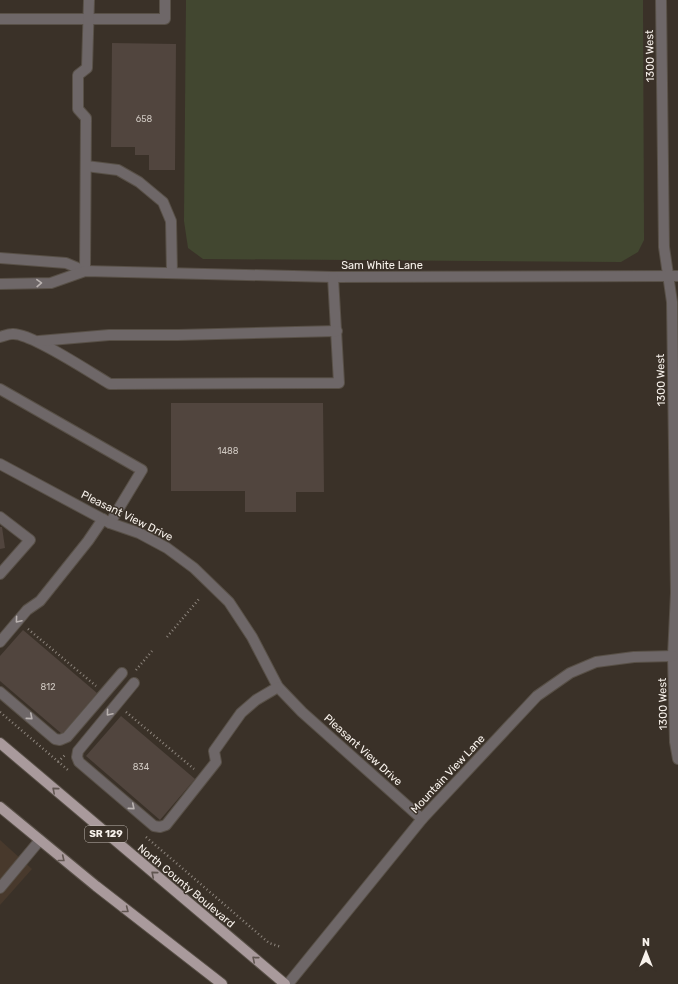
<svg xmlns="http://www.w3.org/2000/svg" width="678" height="984" font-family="Rubik,sans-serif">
  <rect width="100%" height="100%" fill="#3a3128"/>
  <polygon fill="#48392c" points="0,840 32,869 0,905"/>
  <polygon fill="#424730" points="186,0 643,0 644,240 638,252 621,262 203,259 188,248 184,221"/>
  <g fill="#51453e">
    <polygon points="112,43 176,44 175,170 149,170 149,155 135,155 135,147 111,147"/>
    <polygon points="171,403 323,403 324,492 296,492 296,512 245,512 245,491 171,491"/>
    <polygon points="0,527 2,527 5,548 0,549"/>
    <polygon points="23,630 97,693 62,734 0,681 0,656"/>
    <polygon points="121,716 195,779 160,820 86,756"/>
  </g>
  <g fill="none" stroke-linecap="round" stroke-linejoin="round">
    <g stroke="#585047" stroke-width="12">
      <g id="minor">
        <polyline points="661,0 664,247 672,302 676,593 673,656 675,742 678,759"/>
        <polyline points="0,19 165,19 165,0"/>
        <polyline points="86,166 118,170 139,182 163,202 171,221 172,273"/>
        <polyline points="0,258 66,263 85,271"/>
        <polyline points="85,271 86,118 78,109 78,75 87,68 89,0"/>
        <polyline points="0,284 51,283 85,271 333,277 678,276"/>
        <path d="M0,337C4,336 8,334 12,334C30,332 91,373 110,384L339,383L333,277"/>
        <polyline points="39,341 109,335 178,335 337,331"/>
        <polyline points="0,389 142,470 110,523"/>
        <polyline points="0,464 110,523 139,533 167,548 194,568 229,602 252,637 278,687 302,712 422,819"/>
        <polyline points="0,517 30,540 0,574"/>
        <polyline points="0,642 27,610 40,601 88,541 103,519"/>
        <polyline points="134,683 78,751 77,757 79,762 154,826 160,827 166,825 216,762 214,751 241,713 256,700 278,687"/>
        <polyline points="0,692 55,739 60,740 67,737 122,673"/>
        <polyline points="0,888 40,840"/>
        <polyline points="288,984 422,819 537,696 570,673 596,662 634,657 673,656"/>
      </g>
    </g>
    <g stroke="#585047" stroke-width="12">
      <g id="major">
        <polyline points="0,743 285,984"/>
        <polyline points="0,807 96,886 222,984"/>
      </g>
    </g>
    <g stroke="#8e867e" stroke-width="2.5" stroke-dasharray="1 3" stroke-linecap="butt">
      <polyline points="28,629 96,686"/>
      <polyline points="167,637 199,599"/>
      <polyline points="136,670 152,651"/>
      <polyline points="0,712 68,770"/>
      <polyline points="126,712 194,769"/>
      <polyline points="58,762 65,755"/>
      <polyline points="146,837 269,943 281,947"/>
    </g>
    <use href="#minor" stroke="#6e6768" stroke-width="10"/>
    <use href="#major" stroke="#a99a9c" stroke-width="10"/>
  </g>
  <defs><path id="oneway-chevron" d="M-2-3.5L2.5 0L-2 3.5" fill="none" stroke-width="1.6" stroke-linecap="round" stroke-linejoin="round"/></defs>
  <g stroke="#bab3b1">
    <use href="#oneway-chevron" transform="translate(39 283) rotate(-2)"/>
    <use href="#oneway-chevron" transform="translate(18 620) rotate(130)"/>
    <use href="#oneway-chevron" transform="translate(109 713) rotate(130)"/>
    <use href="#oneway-chevron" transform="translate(30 717) rotate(41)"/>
    <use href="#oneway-chevron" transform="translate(132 807) rotate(40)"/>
  </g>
  <g stroke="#615651">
    <use href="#oneway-chevron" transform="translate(55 790) rotate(-139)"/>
    <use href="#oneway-chevron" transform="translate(62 859) rotate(39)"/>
    <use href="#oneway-chevron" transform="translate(154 874) rotate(-140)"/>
    <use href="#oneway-chevron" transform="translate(126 910) rotate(38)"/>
    <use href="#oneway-chevron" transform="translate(255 959) rotate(-140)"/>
  </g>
  <g text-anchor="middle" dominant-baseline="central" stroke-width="3" stroke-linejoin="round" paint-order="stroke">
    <g font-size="9" fill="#cec7c0">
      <text x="144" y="119">658</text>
      <text x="228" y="451">1488</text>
      <text x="48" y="687">812</text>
      <text x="141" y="767">834</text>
    </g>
    <rect fill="#3a3128" stroke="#bfb8b1" stroke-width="1" x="85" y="826" width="42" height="16" rx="3"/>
    <g font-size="10" font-weight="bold" fill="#f8f2ec">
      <text x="106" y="834">SR 129</text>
    </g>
    <g font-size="11" fill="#f8f2ec" stroke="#3a3128">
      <text transform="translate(650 56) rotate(-91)">1300 West</text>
      <text x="382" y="265">Sam White Lane</text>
      <text transform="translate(661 380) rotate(-91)">1300 West</text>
      <text transform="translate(127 516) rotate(26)">Pleasant View Drive</text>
      <text transform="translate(663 704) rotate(-91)">1300 West</text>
      <text transform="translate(363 750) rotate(42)">Pleasant View Drive</text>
      <text transform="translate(448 774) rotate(-47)">Mountain View Lane</text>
      <text transform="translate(186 886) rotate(40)">North County Boulevard</text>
    </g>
  </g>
  <g transform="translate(646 952)" stroke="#3a3128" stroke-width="3" paint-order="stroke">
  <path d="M0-3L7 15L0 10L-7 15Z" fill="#f8f2ec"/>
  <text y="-6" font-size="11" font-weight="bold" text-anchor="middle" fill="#f8f2ec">N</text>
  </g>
</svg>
